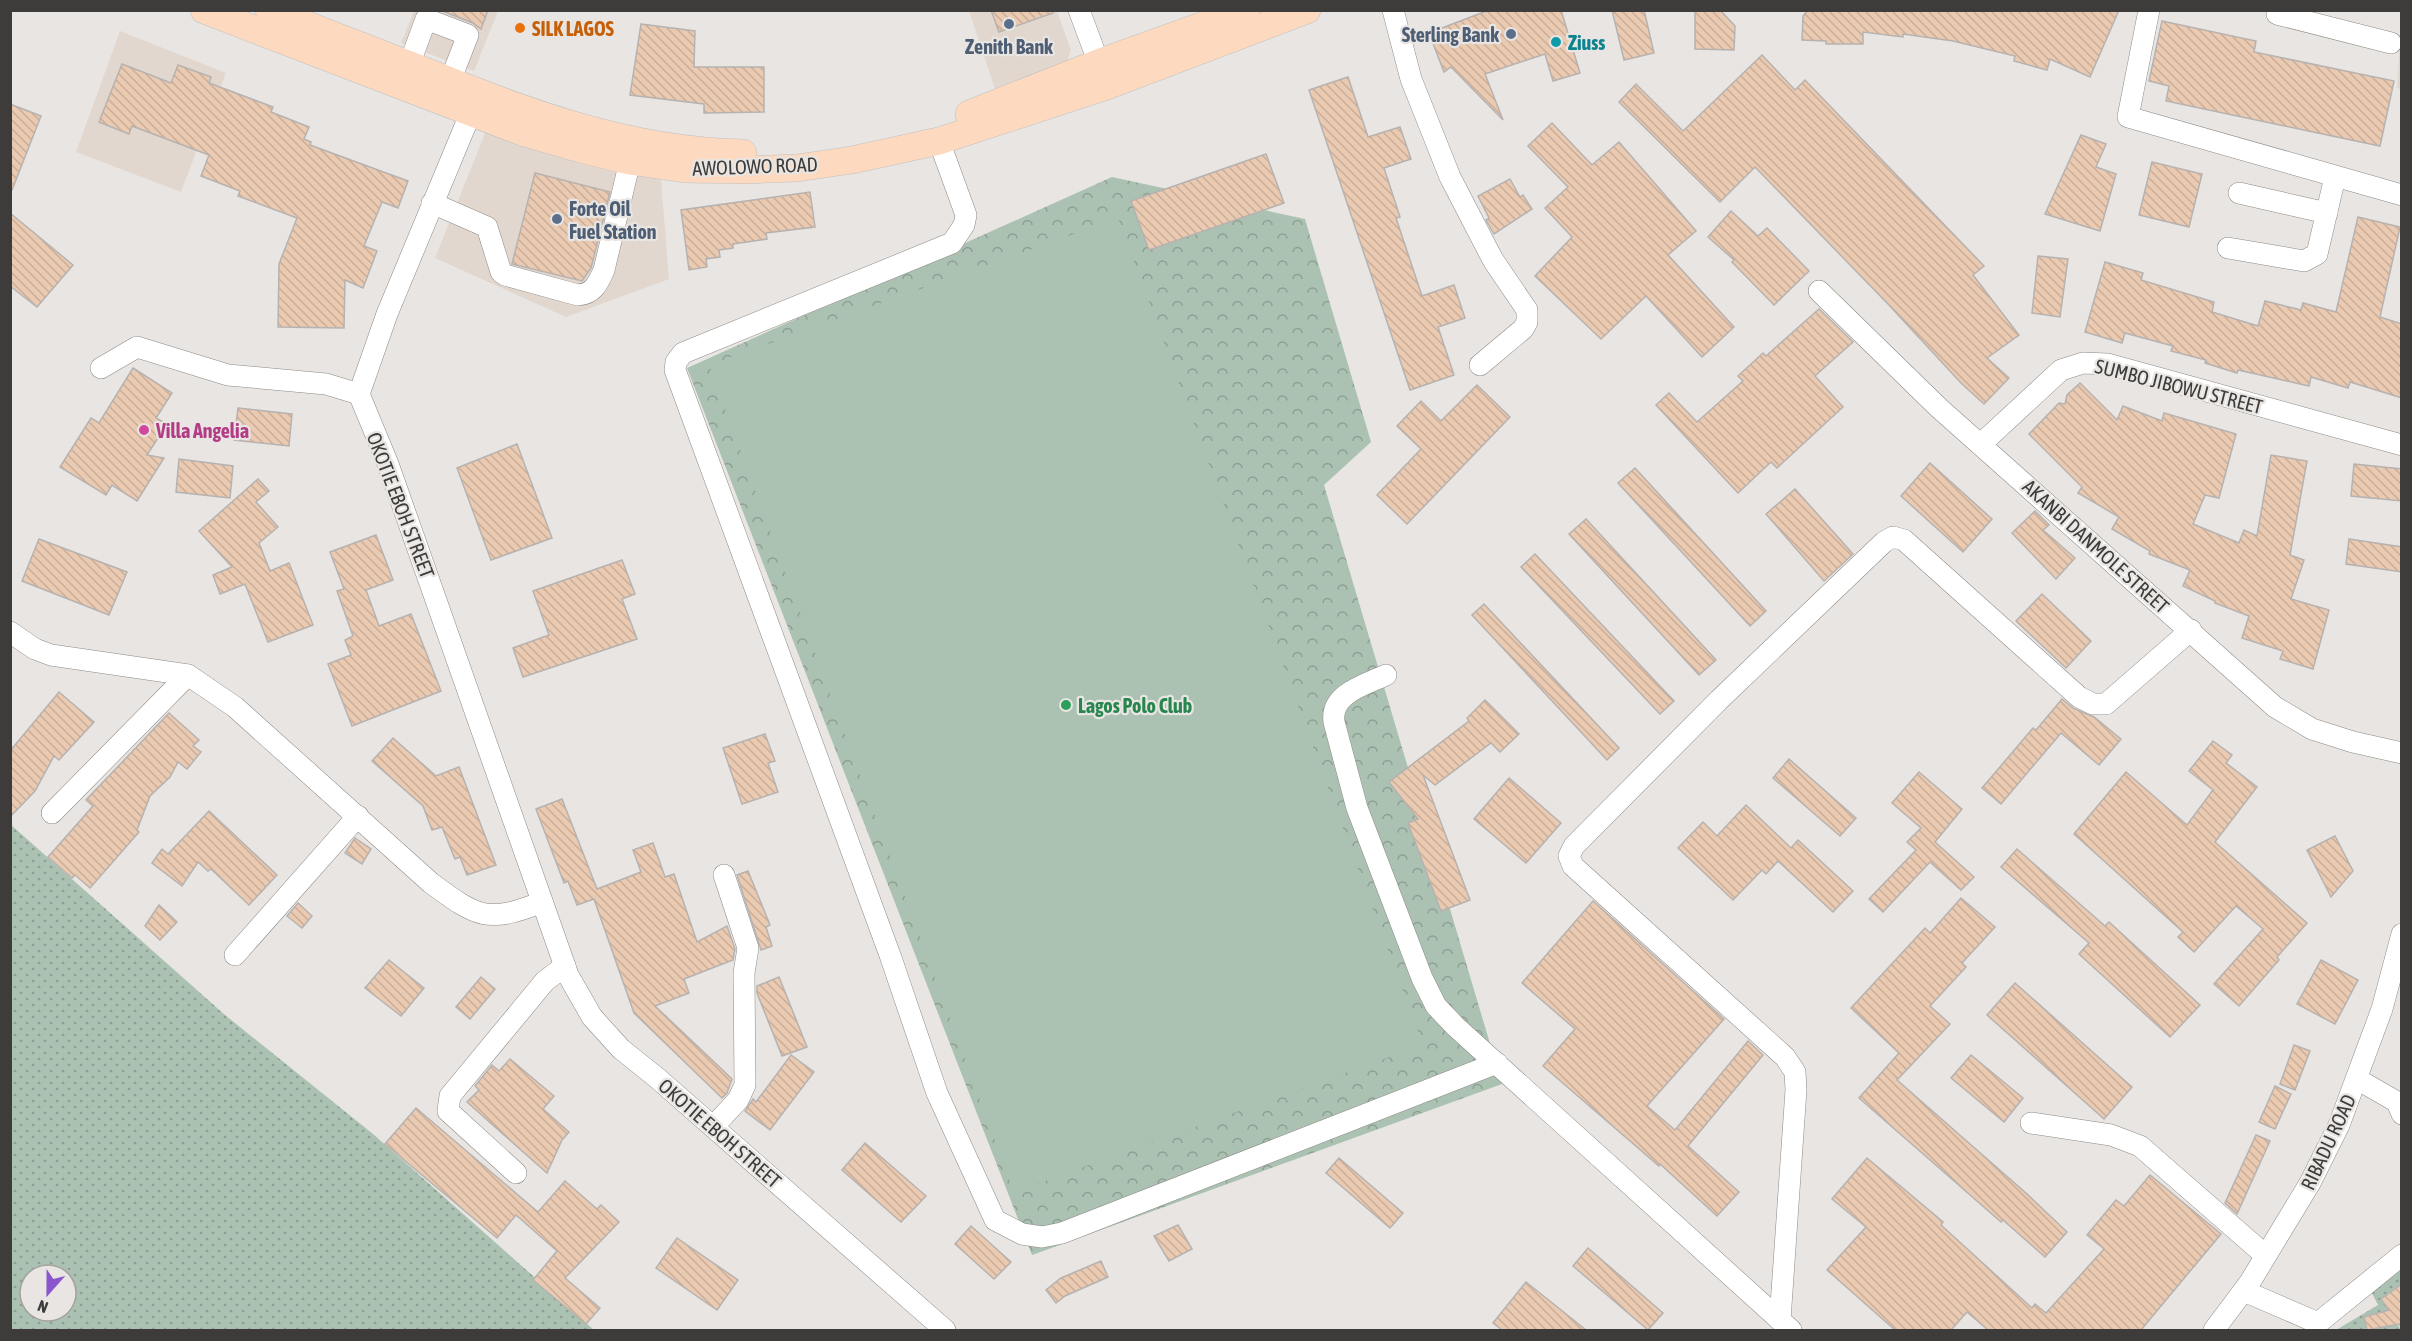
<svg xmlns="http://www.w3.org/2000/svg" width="2412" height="1341" font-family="'Asap Condensed',sans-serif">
  <defs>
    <pattern id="grass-dots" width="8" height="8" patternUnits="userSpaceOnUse" patternTransform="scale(1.5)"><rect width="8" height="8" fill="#abc2b2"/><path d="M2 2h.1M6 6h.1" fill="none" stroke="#8c9f92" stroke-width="1.8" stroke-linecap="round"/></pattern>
    <pattern id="park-crowns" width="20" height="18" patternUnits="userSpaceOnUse" patternTransform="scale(1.5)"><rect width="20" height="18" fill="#abc2b2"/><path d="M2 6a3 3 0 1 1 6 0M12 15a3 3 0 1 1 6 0" fill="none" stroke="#8c9f92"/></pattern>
    <pattern id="building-back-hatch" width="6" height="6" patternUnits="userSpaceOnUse" patternTransform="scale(1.5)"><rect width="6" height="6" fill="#ebcab2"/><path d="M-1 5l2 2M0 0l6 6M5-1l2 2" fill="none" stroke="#caae9a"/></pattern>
  </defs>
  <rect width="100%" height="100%" fill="#e8e5e2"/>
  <g fill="#e1d7cf">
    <polygon points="414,11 498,11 474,71 401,43"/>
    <polygon points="969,11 1057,11 1071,50 1064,71 997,95"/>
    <polygon points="2401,23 2402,24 2401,89 2397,88"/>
    <polygon points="120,31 226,73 181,192 76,152"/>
    <polygon points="486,131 661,180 669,279 566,317 435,258"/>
  </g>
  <g fill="url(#grass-dots)" fill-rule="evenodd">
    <path d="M10,824L225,1015L373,1134L594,1330H11ZM30,1275H66V1311H30Z"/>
    <polygon points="2401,1266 2401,1284 2381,1299 2401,1330 2336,1330 2378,1305 2370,1289"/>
  </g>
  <polygon fill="url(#park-crowns)" points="1112,177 1305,219 1371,442 1324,485 1502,1084 1032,1255 687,368"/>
  <polygon fill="#abc2b2" points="1118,218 1423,1045 1014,1192 709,365"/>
  <g fill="url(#building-back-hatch)" stroke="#b6b2b0" stroke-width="1.5">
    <polygon points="440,10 488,10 481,29 473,23"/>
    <polygon points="991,10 1053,10 1053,13 999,32"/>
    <polygon points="1489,10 1561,10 1580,73 1553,81 1545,54 1485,74 1503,120 1451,67 1444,72 1429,33"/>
    <polygon points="1612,10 1644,10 1654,53 1624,60"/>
    <polygon points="1695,10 1720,10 1735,26 1734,50 1695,49"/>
    <polygon points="1808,10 2119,10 2090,77 2050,59 2047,70 2014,61 2015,56 1953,41 1903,34 1903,37 1863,32 1863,44 1826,44 1826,41 1802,40 1803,16"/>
    <polygon points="2162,21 2256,41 2254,52 2394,81 2380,146 2166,101 2169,86 2149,81"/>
    <polygon points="641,24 695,31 694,67 764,67 764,112 704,113 704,104 630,95"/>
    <polygon points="1762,55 1795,90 1805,80 1984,266 1973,275 2019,335 1987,358 2009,378 1984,404 1961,383 1888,304 1755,167 1720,202 1619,102 1636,84 1683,131"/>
    <polygon points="122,64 171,83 178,65 211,77 209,83 273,107 271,112 309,127 304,139 311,142 310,145 408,181 398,208 382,202 364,246 377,251 363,288 345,280 344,328 278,327 279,264 297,218 238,196 240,191 201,176 209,155 132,126 129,134 99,122"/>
    <polygon points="1348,77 1368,137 1400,127 1411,159 1384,168 1400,217 1396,218 1422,296 1454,285 1465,318 1438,327 1454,375 1410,390 1309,90"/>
    <polygon points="10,104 41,116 12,190 10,190"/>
    <polygon points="1552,123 1592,165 1619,142 1696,231 1668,255 1734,327 1702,357 1646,296 1601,339 1535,276 1572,237 1545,208 1568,187 1528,146"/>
    <polygon points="2081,135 2106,144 2096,167 2116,174 2100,231 2045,214"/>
    <polygon points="1266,154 1284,203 1149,250 1131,201"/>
    <polygon points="2152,162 2202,174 2189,227 2139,215"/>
    <polygon points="535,173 610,192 591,268 582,281 512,264"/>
    <polygon points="1510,179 1520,197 1523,195 1532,209 1494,234 1486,220 1489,218 1478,196"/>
    <polygon points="810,192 815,227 766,233 767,239 733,244 733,248 719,250 720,257 706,259 707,267 689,270 681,210"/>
    <polygon points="1731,211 1758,236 1767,228 1809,271 1774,305 1732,262 1734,260 1708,237"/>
    <polygon points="10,213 73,265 37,307 10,286"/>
    <polygon points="2358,217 2400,227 2380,317 2402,324 2402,398 2350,382 2348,388 2311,377 2309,386 2238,370 2237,373 2205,363 2206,360 2171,351 2173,346 2125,333 2122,343 2085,332 2105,262 2143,273 2141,280 2214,302 2212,312 2258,326 2265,301 2301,310 2303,303 2336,312"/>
    <polygon points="2038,256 2068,259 2060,317 2032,313"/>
    <polygon points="1819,309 1853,342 1815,376 1843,407 1777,468 1771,462 1738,493 1656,405 1669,393 1697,422 1743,381 1738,376 1763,353 1766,356"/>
    <polygon points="133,368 172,393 156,418 167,424 147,455 164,458 137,501 112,485 106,495 60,467 91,418 99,423"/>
    <polygon points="2080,383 2117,420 2123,406 2162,421 2164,413 2236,434 2219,498 2205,495 2193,524 2239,543 2244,530 2257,536 2271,455 2307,461 2290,555 2304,560 2291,599 2329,610 2313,669 2280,659 2283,651 2242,638 2249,616 2215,603 2215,601 2183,586 2190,570 2149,554 2150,551 2112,529 2119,517 2078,493 2082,487 2029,434 2059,403 2065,404 2067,395"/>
    <polygon points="1477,385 1510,417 1407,524 1377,495 1421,449 1397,426 1421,401 1441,421"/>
    <polygon points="238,408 292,414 289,446 234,440"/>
    <polygon points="517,444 552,538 491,560 457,468"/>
    <polygon points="179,459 233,466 230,498 176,492"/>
    <polygon points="1930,463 1992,519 1963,552 1901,496"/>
    <polygon points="2354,464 2402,469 2402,501 2351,496"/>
    <polygon points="1635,468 1766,611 1750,626 1618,483"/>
    <polygon points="258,479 269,491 256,502 278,527 259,543 270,571 289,563 313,625 268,642 245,584 220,594 213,575 232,567 199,531"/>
    <polygon points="1795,489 1853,554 1824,581 1766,514"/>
    <polygon points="2035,511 2049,525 2043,530 2075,558 2056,579 2012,533"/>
    <polygon points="1586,519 1716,660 1699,675 1569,534"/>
    <polygon points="376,535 393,580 366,590 379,626 411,614 441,691 352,726 328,664 351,655 345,640 353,636 337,591 344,589 330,552"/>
    <polygon points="39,539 127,572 109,615 22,581"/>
    <polygon points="2349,539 2402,547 2402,572 2346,564"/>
    <polygon points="1535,554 1674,701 1660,714 1521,567"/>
    <polygon points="622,560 635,594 622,599 637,639 523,677 513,648 549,635 533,591"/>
    <polygon points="2042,594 2091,641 2066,668 2016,621"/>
    <polygon points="1484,604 1619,748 1607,760 1472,615"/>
    <polygon points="59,692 94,722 59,760 54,756 35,791 10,817 10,751"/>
    <polygon points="2062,699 2073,708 2094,717 2121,739 2099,765 2061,733 2001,804 1982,788 2033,728 2036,730"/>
    <polygon points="1485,700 1519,734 1500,752 1491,743 1435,785 1423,775 1470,900 1441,911 1408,823 1418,819 1389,782 1469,721 1467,718"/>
    <polygon points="169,713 199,740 193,746 201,752 187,769 178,762 170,777 150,796 137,830 139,832 90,888 75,875 72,878 48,857 93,806 86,800"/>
    <polygon points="765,734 775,761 768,763 778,792 742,804 723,748"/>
    <polygon points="393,738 436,776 459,767 496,865 467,875 460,857 455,859 442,827 432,830 423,806 372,761"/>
    <polygon points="2213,741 2232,755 2226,763 2257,787 2215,842 2307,923 2277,957 2279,960 2239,1006 2214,984 2263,929 2236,906 2194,952 2178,937 2183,932 2074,834 2126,772 2187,825 2213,790 2189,771"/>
    <polygon points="1789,759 1856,818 1840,836 1773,778"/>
    <polygon points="1919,772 1962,809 1935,842 1974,877 1961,890 1930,862 1883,912 1869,899 1916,850 1907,842 1921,828 1892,803"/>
    <polygon points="1509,778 1561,823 1526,863 1474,819"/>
    <polygon points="562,799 597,889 641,872 633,850 653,843 665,877 674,874 697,942 727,926 735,949 733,960 684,979 689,993 655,1006 732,1079 727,1093 722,1098 634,1013 594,899 577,905 568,881 564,883 536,809"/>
    <polygon points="1746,805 1791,848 1798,840 1853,891 1833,912 1778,861 1766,874 1762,870 1733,900 1678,848 1703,822 1717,836"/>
    <polygon points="209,811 277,875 249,905 211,869 208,871 198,862 182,886 152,863 162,849 168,854"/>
    <polygon points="2335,836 2353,871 2331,897 2307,850"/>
    <polygon points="355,838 371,849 362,864 345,853"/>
    <polygon points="2017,849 2105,926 2109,922 2200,1005 2170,1037 2079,954 2089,943 2001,867"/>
    <polygon points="748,871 770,925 766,927 772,946 761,950 737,875"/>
    <polygon points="1961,898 1995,927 1962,963 1966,967 1930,1006 1950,1024 1897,1080 2026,1193 2067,1232 2045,1257 2003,1220 2001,1222 1859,1098 1899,1053 1851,1008 1925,928 1930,933"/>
    <polygon points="1593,901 1724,1019 1647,1106 1675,1130 1748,1041 1763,1055 1688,1146 1739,1192 1717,1216 1660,1164 1659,1166 1543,1066 1575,1029 1522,983"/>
    <polygon points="298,903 312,916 302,928 287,916"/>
    <polygon points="159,905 177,922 160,940 145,926"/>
    <polygon points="389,960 424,988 401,1016 365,988"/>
    <polygon points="2321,960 2358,980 2335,1024 2297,1004"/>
    <polygon points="481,977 495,989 470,1019 456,1007"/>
    <polygon points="779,977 807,1047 782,1056 757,993 757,986"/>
    <polygon points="2015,983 2132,1087 2104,1119 1987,1015"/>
    <polygon points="2294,1045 2310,1051 2295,1090 2280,1084"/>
    <polygon points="791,1055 814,1072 770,1130 745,1111 753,1099 756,1102"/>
    <polygon points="1971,1055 2023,1098 2004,1122 1951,1078"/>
    <polygon points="510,1059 554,1096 543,1109 569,1132 562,1140 547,1173 467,1102 479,1090 475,1086 492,1065 499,1071"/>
    <polygon points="2275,1086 2291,1094 2275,1129 2259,1122"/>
    <polygon points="416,1108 538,1212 565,1181 597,1209 601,1205 619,1222 565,1278 600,1308 586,1324 533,1280 557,1251 516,1215 497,1238 385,1144"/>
    <polygon points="2256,1135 2270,1141 2237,1214 2225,1203"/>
    <polygon points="865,1143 926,1196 901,1222 842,1170"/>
    <polygon points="1339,1158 1403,1213 1390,1228 1326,1173"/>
    <polygon points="1867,1158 1943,1222 1941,1225 2032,1308 2035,1304 2046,1313 2104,1249 2087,1235 2116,1200 2124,1206 2150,1175 2221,1234 2141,1330 1988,1330 1967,1312 1951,1330 1895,1330 1827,1270 1866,1227 1832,1199"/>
    <polygon points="1178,1225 1192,1249 1169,1261 1154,1236"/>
    <polygon points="971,1226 1011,1262 994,1279 955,1244"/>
    <polygon points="677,1238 738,1280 717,1310 656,1268"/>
    <polygon points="1588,1248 1663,1313 1648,1330 1573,1266"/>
    <polygon points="1101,1261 1108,1277 1065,1296 1056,1303 1046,1290 1061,1278"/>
    <polygon points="1526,1282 1586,1330 1502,1330 1493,1323"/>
    <polygon points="2402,1284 2402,1328 2399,1324 2367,1330 2364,1317 2389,1310 2381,1299"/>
  </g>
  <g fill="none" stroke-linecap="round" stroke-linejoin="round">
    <g stroke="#8d8a87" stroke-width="22">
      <g id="minor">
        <polyline points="1079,10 1104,77"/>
        <polyline points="1393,10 1411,79 1450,177 1493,260 1527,310 1527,322 1523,329 1480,365"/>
        <polyline points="2149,10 2128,117 2402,195"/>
        <polyline points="2277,14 2391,43"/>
        <polyline points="409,65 426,19 468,35 450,81"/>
        <polyline points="476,100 387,314 359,394 388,464 568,975 592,1017 621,1049 656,1077 945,1330"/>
        <polyline points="939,141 966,215 964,225 952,243 683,353 676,362 675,370 891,958 937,1093 995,1220 1022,1234 1042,1237 1062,1233 1497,1063"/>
        <polyline points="2239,193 2327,213"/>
        <path d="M432,203L487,227L501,272L505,275L578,295C593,294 598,284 604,270L630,161"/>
        <polyline points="2228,248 2304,261 2317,254 2335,177"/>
        <polyline points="1819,291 1939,408 2275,707 2312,729 2353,742 2402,753"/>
        <polyline points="101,368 137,347 228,375 326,384 359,394"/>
        <polyline points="1981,444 2061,370 2083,363 2108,364 2402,445"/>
        <path d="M10,632L35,649L51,655L188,675L235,707L431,883C477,917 487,924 542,902"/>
        <path d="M1386,675C1364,685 1330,694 1334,722L1357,808L1422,978L1436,1006L1456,1027L1791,1330"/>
        <polyline points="52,813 188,675"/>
        <polyline points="235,955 358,816"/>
        <polyline points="2357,1079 2397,1102 2402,1114"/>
        <polyline points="2031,1123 2111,1135 2140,1146 2265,1255"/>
        <polyline points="713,1127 738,1100 745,1085 744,973 748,948 724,875"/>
        <polyline points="516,1173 448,1111 450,1096 545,981 565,966"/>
        <polyline points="2244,1291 2318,1323 2402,1255"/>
        <polyline points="1780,1320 1796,1090 1795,1072 1785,1057 1573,866 1569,856 1574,846 1719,700 1884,542 1893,537 1904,540 2079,697 2093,704 2106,704 2191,630"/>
        <polyline points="2214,1330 2250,1282 2310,1183 2339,1125 2382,1009 2402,934"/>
      </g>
    </g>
    <g stroke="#c1c1c0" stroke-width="28">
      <g id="major">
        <polyline points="204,10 522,132 584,150 630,161 685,169 745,170 797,168 852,160 939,141 1107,86 1307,10"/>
        <path d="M269,10C316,29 363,46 410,65C519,109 623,151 743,153"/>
        <polyline points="969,114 1098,63 1246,10"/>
      </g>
    </g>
    <use href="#minor" stroke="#fff" stroke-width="21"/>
    <use href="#major" stroke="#fddabf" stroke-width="27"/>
  </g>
  <g fill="#5c6f8a" stroke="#e8e5e2" stroke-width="2">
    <circle cx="1009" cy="24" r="6"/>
    <circle cx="1511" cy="34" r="6"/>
    <circle cx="557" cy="219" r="6"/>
  </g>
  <circle fill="#e8710a" stroke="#e8e5e2" stroke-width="2" cx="520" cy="28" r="6"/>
  <circle fill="#0f9aa8" stroke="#e8e5e2" stroke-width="2" cx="1556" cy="42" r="6"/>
  <circle fill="#d1479c" stroke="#e8e5e2" stroke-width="2" cx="144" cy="430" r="6"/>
  <circle fill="#2e9e5b" stroke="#e8e5e2" stroke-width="2" cx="1066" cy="705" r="6"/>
  <g text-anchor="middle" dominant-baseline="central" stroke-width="4.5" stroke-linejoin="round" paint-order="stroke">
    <g font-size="20" font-weight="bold" fill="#c56008" stroke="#e8e5e2" text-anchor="start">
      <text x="532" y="28">SILK LAGOS</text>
    </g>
    <g font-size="20" font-weight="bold" fill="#4e5e75" stroke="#e8e5e2" text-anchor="end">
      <text x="1499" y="34">Sterling Bank</text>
      <text x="1009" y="46" text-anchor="middle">Zenith Bank</text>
      <text x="569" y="208" text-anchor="start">Forte Oil<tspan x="569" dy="23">Fuel Station</tspan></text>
    </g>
    <g font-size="20" font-weight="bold" fill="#0d838f" stroke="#e8e5e2" text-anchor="start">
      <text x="1568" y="42">Ziuss</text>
    </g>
    <g font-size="20" fill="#3d3c3a" stroke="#e8e5e2">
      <text transform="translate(755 166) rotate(-2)">AWOLOWO ROAD</text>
      <text transform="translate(2179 386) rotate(14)">SUMBO JIBOWU STREET</text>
      <text transform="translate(401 505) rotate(69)">OKOTIE EBOH STREET</text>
      <text transform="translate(2096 546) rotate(42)">AKANBI DANMOLE STREET</text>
      <text transform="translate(720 1133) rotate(41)">OKOTIE EBOH STREET</text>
      <text transform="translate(2328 1142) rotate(-65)">RIBADU ROAD</text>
    </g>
    <g font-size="20" font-weight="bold" fill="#b23c85" stroke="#e8e5e2" text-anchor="start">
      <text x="156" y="430">Villa Angelia</text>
    </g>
    <g font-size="20" font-weight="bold" fill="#27864d" stroke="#e8e5e2" text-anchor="start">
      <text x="1078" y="705">Lagos Polo Club</text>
    </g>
  </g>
  <rect width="2412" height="1341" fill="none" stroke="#3d3c3a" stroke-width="24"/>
  <g transform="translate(48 1293) rotate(201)"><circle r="28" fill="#e8e5e2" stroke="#a4a19f" stroke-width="1.5"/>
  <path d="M0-4.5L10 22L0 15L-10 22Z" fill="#8b55cd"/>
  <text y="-9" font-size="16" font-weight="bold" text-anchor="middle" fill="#3d3c3a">N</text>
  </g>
</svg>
